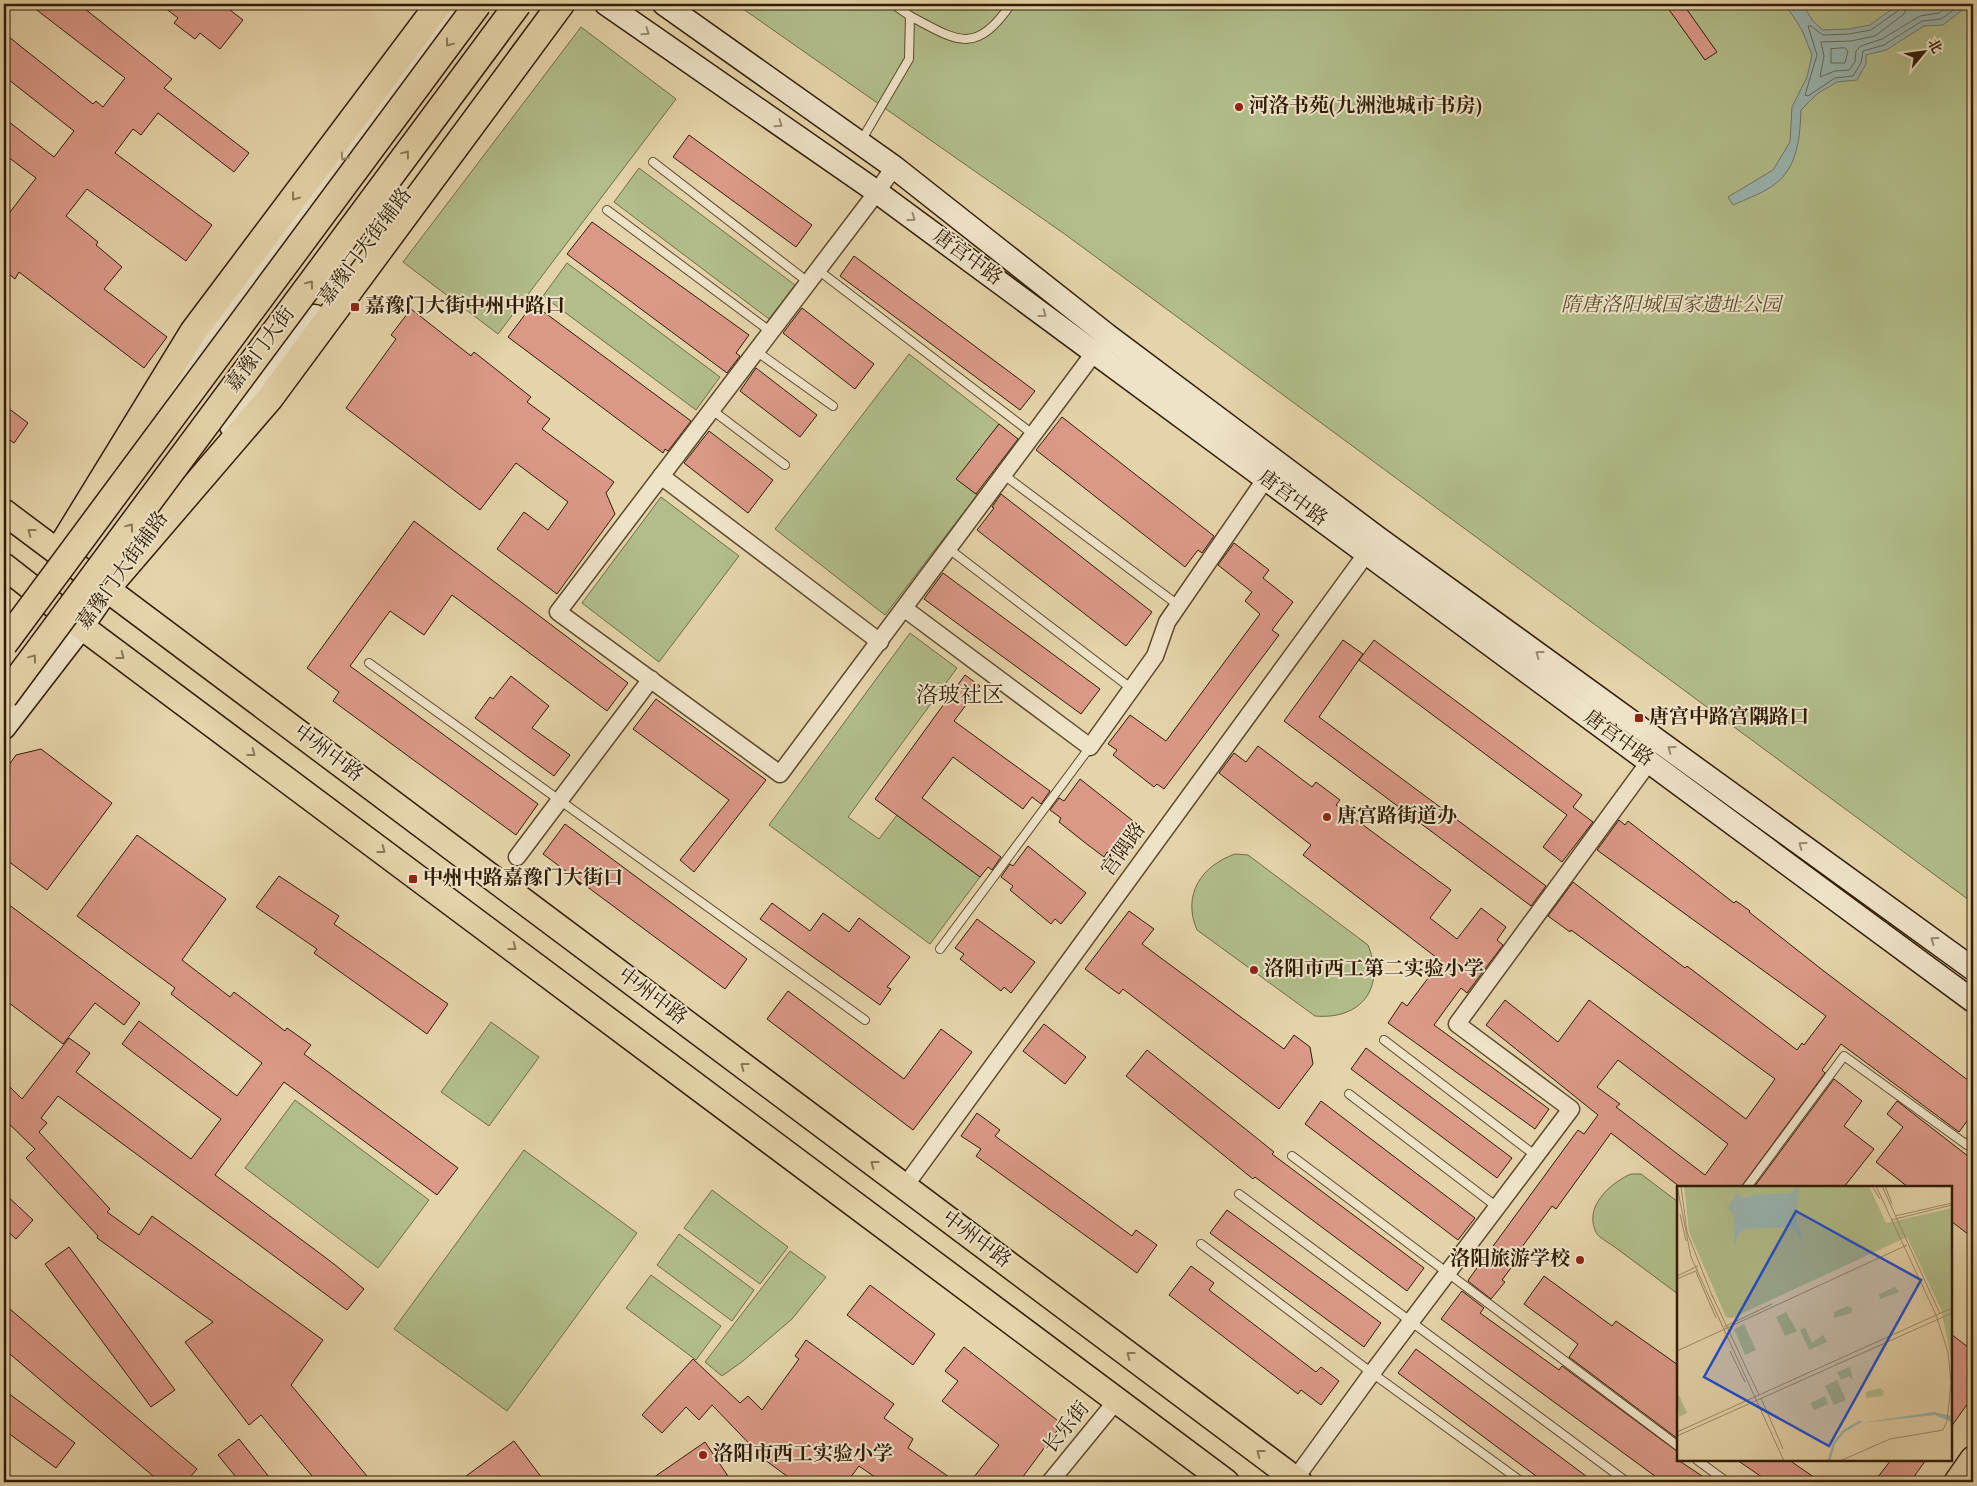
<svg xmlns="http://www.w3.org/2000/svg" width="1977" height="1486" font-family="Vollkorn,'Noto Serif SC',serif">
  <rect width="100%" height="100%" fill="#e5d3a9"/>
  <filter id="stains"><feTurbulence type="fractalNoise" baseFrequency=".004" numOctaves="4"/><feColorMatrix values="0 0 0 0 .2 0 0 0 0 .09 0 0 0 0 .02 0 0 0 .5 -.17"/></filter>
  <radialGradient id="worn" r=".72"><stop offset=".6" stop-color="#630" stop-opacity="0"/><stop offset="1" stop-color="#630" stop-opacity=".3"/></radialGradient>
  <g fill="#b1bd8a" stroke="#706c46">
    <polygon points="736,4 1973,4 1973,903 1066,235"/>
    <polygon points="581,27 676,99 498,334 403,262"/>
    <polygon points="639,168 795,285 769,319 614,202"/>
    <polygon points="567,263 720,377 696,410 543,296"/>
    <polygon points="909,354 999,424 957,479 977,495 885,615 775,529"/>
    <polygon points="661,497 739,556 659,662 582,603"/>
    <polygon points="910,633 957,668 848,817 879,839 897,815 980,877 930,944 769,825"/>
    <path d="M1235,854L1248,855L1368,945C1386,988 1361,1020 1315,1016L1197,930C1182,895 1201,866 1235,854Z"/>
    <polygon points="491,1022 539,1057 489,1126 441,1092"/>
    <polygon points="295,1100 429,1200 378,1268 245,1168"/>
    <polygon points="524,1150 637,1233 507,1411 394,1329"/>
    <path d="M1631,1174H1641L1678,1202V1294C1657,1279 1637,1263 1616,1248C1611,1244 1601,1239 1597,1234C1582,1208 1610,1183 1631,1174Z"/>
    <polygon points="712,1190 788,1247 760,1284 684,1228"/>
    <polygon points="679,1234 754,1290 732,1321 657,1265"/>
    <polygon points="790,1251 826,1277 792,1319 743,1361 722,1376 705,1362"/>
    <polygon points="651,1275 721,1326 696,1360 626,1308"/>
  </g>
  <path fill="#99b6b2" stroke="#6f786c" d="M1785,4H1802L1813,21L1823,30L1849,29L1870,25L1899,4H1970L1943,25L1924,26L1886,50L1866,55V64L1857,80L1837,82L1817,94L1801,110C1800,136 1798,167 1775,184C1764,193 1746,199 1733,205L1728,197L1773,170L1790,142L1792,107L1807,77L1812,55L1802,30Z"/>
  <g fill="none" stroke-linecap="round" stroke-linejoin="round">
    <g stroke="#64695a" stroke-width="1">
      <polyline points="1902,4 1899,10 1871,30 1849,34 1823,35 1811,26 1808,26 1817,55 1805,95 1808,96 1835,78 1853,76 1861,63 1863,51 1884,45 1922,21 1941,19 1962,4"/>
      <polyline points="1908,4 1904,14 1875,36 1851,41 1821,42 1824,56 1820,77 1835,71 1849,70 1855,62 1856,51 1861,46 1882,39 1920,16 1939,13 1951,4"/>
      <polygon points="1845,48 1848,51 1845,63 1831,63 1831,49"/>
    </g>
  </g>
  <g fill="#db9887" stroke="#301c03" fill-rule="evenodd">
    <polygon points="29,4 79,4 172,79 164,88 249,153 234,172 158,113 141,135 133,129 115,153 212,225 186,261 87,189 66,216 98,242 96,245 122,267 104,289 167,337 144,368 19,272 15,279 4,270 4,220 36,178 4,154 4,118 54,157 74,131 4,76 4,33 93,104 96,101 103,107 125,78"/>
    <polygon points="160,4 235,4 230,10 243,20 220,49 200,33 195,39 174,23 178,18"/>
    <polygon points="1665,4 1683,4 1717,52 1705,60"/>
    <polygon points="689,135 812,225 796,247 673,157"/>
    <polygon points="592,222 749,335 736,353 740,356 727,373 567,254"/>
    <polygon points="854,256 1035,391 1020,410 840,276"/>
    <polygon points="533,304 691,421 668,451 665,449 663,453 508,337"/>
    <polygon points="802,308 874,364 855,389 783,333"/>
    <polygon points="411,309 471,356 474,352 531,397 527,402 550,419 542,429 614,482 606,493 615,514 557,594 497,549 524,512 548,530 568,502 516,463 480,510 346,408 396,339 391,335"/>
    <polygon points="756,368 817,415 800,437 740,391"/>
    <polygon points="4,405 28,423 14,443 4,436"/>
    <polygon points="1062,417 1214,536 1202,553 1198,550 1185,567 1036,450"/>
    <polygon points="999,424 1018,439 976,494 956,479"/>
    <polygon points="709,431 773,480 748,513 684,463"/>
    <polygon points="1001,494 1152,612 1126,646 977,530 994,508 992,507"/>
    <polygon points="414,521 628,683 607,711 452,595 424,635 390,611 350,666 538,804 516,835 333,701 339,692 307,668"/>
    <polygon points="1234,543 1269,570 1263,578 1293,602 1272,630 1279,635 1191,753 1164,789 1157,784 1154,787 1113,755 1117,750 1108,744 1130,715 1166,741 1260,614 1245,601 1252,592 1218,565"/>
    <polygon points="943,573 1100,689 1081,714 924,599"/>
    <polygon points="1343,640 1363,654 1319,717 1546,886 1531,906 1284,721"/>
    <polygon points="1374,640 1582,795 1573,807 1593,822 1562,862 1543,847 1567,815 1359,660"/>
    <polygon points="965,675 980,686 954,721 1050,791 1041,804 1032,797 1023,809 953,757 922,798 1001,857 992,870 988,867 980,877 875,799"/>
    <polygon points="511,676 549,706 532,728 570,755 554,776 475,718 490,697 493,699"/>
    <polygon points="656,699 766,780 694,872 680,860 729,800 633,729"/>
    <polygon points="1258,746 1312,787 1316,782 1340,800 1336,805 1451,890 1430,918 1457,939 1481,908 1506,927 1497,940 1503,945 1467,993 1461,988 1434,1025 1549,1109 1535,1129 1388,1023 1402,1002 1407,1006 1441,961 1303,855 1311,845 1219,773 1234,753 1246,762"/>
    <polygon points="41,749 112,803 47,890 4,858 4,772 16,755"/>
    <polygon points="1080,779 1137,824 1113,856 1107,852 1104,857 1088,845 1059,822 1061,818 1050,810 1059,798 1064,801"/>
    <path d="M1619,820L1625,825L1628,821L1734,903L1736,901L1750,911L1749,912L1825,972L1973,1084V1113L1959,1132L1841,1044L1822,1070L1825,1073L1741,1187H1680L1611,1133L1556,1209L1552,1206L1519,1251L1522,1253L1502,1280L1505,1282L1491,1299L1468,1281L1469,1279L1578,1130L1584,1134L1598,1115L1486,1025L1505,1000L1558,1042L1589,1000L1746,1119L1775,1079L1571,930L1570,932L1548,916L1573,882L1644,937L1685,968L1687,966L1797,1050L1802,1043L1804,1045L1826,1016L1597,850ZM1618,1060L1728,1144L1705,1175L1616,1107L1620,1104L1597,1087Z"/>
    <polygon points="565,824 747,959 725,989 543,854"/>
    <polygon points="137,835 226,899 182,960 230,997 234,992 285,1031 287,1028 311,1045 304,1054 458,1168 437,1195 284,1082 215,1175 334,1264 364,1289 347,1310 58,1096 41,1118 47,1123 39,1132 110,1209 107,1212 139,1235 152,1216 323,1340 291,1385 372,1482 317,1482 261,1415 249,1425 185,1342 213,1322 97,1238 98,1236 26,1158 35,1149 4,1119 4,1081 22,1099 69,1038 90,1053 76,1072 191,1159 221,1119 122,1044 139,1021 237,1096 262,1063 171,994 175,988 77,916"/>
    <polygon points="1028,846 1086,893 1061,924 1055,919 1051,924 1010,890 1013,886 1001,877 1010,864 1013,866"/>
    <polygon points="279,876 339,916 334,924 448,1004 427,1034 314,953 317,949 256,907"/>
    <polygon points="4,901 140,1003 124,1025 95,1003 63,1044 4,999"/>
    <polygon points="772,903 810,931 823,913 849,932 859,918 910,957 887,987 891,989 880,1005 760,919"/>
    <polygon points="1129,911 1154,929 1142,944 1284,1049 1294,1035 1310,1047 1313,1064 1279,1109 1123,989 1119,994 1085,969"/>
    <polygon points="977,919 1035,962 1011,993 1004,987 1001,991 960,959 964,954 955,948"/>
    <polygon points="788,991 904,1079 941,1029 972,1052 913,1130 767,1019"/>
    <polygon points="1044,1024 1086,1057 1065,1084 1023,1051"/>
    <polygon points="1366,1048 1512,1158 1497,1178 1351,1069"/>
    <polygon points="1147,1050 1274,1152 1272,1154 1424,1268 1407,1291 1255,1177 1253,1179 1126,1076"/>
    <polygon points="1834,1079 1862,1101 1844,1126 1874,1149 1844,1187 1754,1187"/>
    <polygon points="1321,1101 1475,1218 1458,1240 1305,1124"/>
    <polygon points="1897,1101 1973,1160 1973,1238 1951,1221 1951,1187 1908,1187 1876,1162 1903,1127 1887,1114"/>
    <polygon points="977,1113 1000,1130 995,1136 1132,1236 1136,1230 1157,1245 1137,1273 976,1156 981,1149 961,1136"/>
    <polygon points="4,1193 33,1220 16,1239 4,1228"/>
    <polygon points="1227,1210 1381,1323 1364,1347 1210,1233"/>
    <polygon points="69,1247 175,1390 151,1407 45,1264"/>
    <polygon points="1191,1266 1214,1283 1209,1290 1316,1372 1321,1367 1339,1381 1321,1405 1301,1390 1298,1394 1169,1295"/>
    <polygon points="1544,1276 1612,1326 1616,1321 1678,1365 1678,1439 1569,1357 1578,1344 1524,1304"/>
    <polygon points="870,1285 935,1334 913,1365 847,1315"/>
    <polygon points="1462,1291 1484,1308 1480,1313 1559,1370 1562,1366 1678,1452 1678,1460 1711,1482 1663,1482 1441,1319"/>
    <polygon points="4,1304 197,1469 186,1482 160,1482 4,1349"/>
    <polygon points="1951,1334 1973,1351 1973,1396 1951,1427"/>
    <polygon points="806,1340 894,1404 884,1418 913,1439 908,1448 956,1482 882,1482 859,1466 847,1482 795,1482 765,1460 712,1405 699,1420 686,1407 662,1433 642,1415 693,1359 740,1403 748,1396 762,1410 799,1359 795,1356"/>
    <polygon points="964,1347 1062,1424 1019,1482 970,1482 999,1445 942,1401 958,1381 945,1371"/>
    <polygon points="1416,1349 1594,1482 1544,1482 1398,1373"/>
    <polygon points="4,1390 75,1443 56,1468 4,1430"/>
    <polygon points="239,1439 273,1482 240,1482 218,1455"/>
    <polygon points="514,1441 545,1482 458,1482"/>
    <polygon points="705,1442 732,1482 647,1482"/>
    <polygon points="1737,1460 1789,1460 1821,1482 1769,1482"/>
    <polygon points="1891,1460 1926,1460 1910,1482 1874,1482"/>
  </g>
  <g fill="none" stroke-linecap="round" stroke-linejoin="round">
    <g stroke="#5d4a2c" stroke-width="10">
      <g id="service">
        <path d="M910,16C957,41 975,56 1011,4"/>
        <polyline points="861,141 909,59 910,16 893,4"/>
        <polyline points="653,162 808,282"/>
        <polyline points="607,210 771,332"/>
        <polyline points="818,270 1034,435"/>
        <polyline points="756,351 833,406"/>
        <polyline points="712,410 785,465"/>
        <polyline points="1004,475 1178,605"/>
        <polyline points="949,549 1132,689"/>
        <polyline points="369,663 865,1020"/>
        <polyline points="940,949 1090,747"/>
        <polyline points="1384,1040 1536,1156"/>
        <polyline points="1349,1094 1497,1207"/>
        <polyline points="1292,1156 1678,1446"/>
        <polyline points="1747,1187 1844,1056 1967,1145 1973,1137"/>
        <polyline points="1239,1194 1627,1482"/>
        <polyline points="1201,1244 1372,1373 1522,1482"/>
        <polyline points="1697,1460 1727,1482"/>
      </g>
    </g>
    <g stroke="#5d4a2c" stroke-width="19">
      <g id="minor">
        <polyline points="894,167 877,192 558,612 780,774 1100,345"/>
        <polyline points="661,476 880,642"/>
        <polyline points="905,609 1090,747 1155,656 1167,622 1271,471"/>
        <polyline points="517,857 651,679"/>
        <polyline points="905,1186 1372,546"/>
        <polyline points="1295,1479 1372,1373 1571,1109 1457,1024 1649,762"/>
        <polyline points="1050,1482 1117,1400"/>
      </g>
    </g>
    <g stroke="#301c03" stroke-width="25">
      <g id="secondary">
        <polyline points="606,4 877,192 1973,1001"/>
        <polyline points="664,4 894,167 1107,335 1378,538 1973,969"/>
        <polyline points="231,426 315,316"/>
        <polyline points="141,437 454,4"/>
        <polyline points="4,728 82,627 118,575"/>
      </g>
    </g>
    <g stroke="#301c03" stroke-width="28">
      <g id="primary">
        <polyline points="4,512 1299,1482"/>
        <polyline points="4,566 82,627 1226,1482"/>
        <polyline points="1957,1482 1973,1459"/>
      </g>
    </g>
    <g stroke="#301c03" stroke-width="29">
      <g id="trunk">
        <polyline points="58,552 193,332 439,4"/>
        <polyline points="107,588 270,398 561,4"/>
      </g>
    </g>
    <use href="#service" stroke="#eee2c7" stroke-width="8"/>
    <use href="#minor" stroke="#eee2c7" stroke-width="16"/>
    <use href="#secondary" stroke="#eee2c7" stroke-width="22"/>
    <use href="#primary" stroke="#e5d3a9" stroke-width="25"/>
    <use href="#trunk" stroke="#e5d3a9" stroke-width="26"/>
    <g stroke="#301c03" stroke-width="29" stroke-linecap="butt">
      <g id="trunk-bridge">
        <polyline points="4,644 478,4"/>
        <polyline points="4,697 518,4"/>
      </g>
    </g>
    <use href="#trunk-bridge" stroke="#e5d3a9" stroke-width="26"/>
  </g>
  <defs><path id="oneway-chevron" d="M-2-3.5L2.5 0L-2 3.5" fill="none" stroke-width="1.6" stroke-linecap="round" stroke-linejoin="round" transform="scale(1.25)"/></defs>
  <g stroke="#98896f">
    <use href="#oneway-chevron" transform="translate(646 32) rotate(35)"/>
    <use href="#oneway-chevron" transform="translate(779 124) rotate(35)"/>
    <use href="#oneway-chevron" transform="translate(344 157) rotate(125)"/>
    <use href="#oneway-chevron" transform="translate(912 218) rotate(36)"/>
    <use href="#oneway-chevron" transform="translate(1043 314) rotate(36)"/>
    <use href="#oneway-chevron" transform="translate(1539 654) rotate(-144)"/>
    <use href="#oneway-chevron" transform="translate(1671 749) rotate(-144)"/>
    <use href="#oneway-chevron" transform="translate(1802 845) rotate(-144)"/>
    <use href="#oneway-chevron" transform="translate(1934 940) rotate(-144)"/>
  </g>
  <g stroke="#8a7856">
    <use href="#oneway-chevron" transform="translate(449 43) rotate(127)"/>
    <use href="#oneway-chevron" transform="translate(406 154) rotate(-53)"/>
    <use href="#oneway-chevron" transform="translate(295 197) rotate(127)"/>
    <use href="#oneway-chevron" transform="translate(310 284) rotate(-53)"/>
    <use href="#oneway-chevron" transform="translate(130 527) rotate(-53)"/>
    <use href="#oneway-chevron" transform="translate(31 532) rotate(-143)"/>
    <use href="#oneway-chevron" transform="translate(121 656) rotate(37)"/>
    <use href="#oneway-chevron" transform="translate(33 658) rotate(-53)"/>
    <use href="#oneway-chevron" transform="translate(252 753) rotate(37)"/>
    <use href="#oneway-chevron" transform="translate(382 850) rotate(37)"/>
    <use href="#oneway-chevron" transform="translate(513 947) rotate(37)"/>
    <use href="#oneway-chevron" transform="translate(744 1066) rotate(-143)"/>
    <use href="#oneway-chevron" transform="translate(874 1164) rotate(-143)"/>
    <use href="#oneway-chevron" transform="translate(1130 1355) rotate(-143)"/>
    <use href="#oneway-chevron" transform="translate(1260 1453) rotate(-143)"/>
  </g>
  <g fill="#8f2418" stroke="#eee2c7" stroke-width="2">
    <circle cx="1239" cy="107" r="5"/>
    <rect x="350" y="302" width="10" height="10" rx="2.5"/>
    <rect x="1634" y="713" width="10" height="10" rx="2.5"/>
    <circle cx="1327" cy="817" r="5"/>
    <rect x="408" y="874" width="10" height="10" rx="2.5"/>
    <circle cx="1254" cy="970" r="5"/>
    <circle cx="1580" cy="1260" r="5"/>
    <circle cx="703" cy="1455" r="5"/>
  </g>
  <g text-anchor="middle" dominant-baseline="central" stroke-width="4" stroke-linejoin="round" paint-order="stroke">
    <g font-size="20" font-weight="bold" fill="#301c03" stroke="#eee2c7" text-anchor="start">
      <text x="1249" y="107">河洛书苑(九洲池城市书房)</text>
      <text x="365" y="307">嘉豫门大街中州中路口</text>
      <text x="1649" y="718">唐宫中路宫隅路口</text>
      <text x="1337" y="817">唐宫路街道办</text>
      <text x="423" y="879">中州中路嘉豫门大街口</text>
      <text x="1264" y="970">洛阳市西工第二实验小学</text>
      <text x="1570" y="1260" text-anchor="end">洛阳旅游学校</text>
      <text x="713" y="1455">洛阳市西工实验小学</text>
    </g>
    <g font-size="20" fill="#301c03" stroke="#eee2c7">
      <text transform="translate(366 247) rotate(-53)">嘉豫门大街辅路</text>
      <text transform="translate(967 258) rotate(36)">唐宫中路</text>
      <text transform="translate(261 350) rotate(-53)">嘉豫门大街</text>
      <text transform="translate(1292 499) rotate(36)">唐宫中路</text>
      <text transform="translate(123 571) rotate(-54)">嘉豫门大街辅路</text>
      <text transform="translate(1618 739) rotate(36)">唐宫中路</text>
      <text transform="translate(328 754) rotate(37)">中州中路</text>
      <text transform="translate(1124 850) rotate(-54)">宫隅路</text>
      <text transform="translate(652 997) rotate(37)">中州中路</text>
      <text transform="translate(976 1240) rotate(37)">中州中路</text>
      <text transform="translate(1067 1428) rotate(-51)">长乐街</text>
    </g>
    <g font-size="20" font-style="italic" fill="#574c2c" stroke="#eee2c7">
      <text x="1671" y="306">隋唐洛阳城国家遗址公园</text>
    </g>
    <g font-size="22" fill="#301c03" stroke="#eee2c7">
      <text x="960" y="696">洛玻社区</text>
    </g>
  </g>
  <g transform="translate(1677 1186)">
    <rect width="275" height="275" fill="#e5d3a9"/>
    <path d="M7,0H192L209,37L275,22V177L264,123L230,51L55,132L49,131L12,46ZM218,101L222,106L203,113L202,108ZM170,120L175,122L174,127L157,132V126ZM109,126L120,145L108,150L99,131ZM67,138L79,164L68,169L57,143ZM128,141L135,157L146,149L150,156L132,164L123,144ZM173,181L176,194L172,190L164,194L160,186ZM160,194L169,214L157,219L148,200ZM203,202L207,205L205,210L189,212V206ZM2,209L10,227L2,231L0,210ZM148,210L151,218L137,224L133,217Z" fill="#b1bd8a"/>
    <path d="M122,0L119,37L125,48V55L116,41L69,43L62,47L57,60V30L51,22L59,9L70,12L75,9L114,7ZM257,226L275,230V236L258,229L183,237Z" fill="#99b6b2"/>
    <path fill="none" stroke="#99b6b2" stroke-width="2.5" d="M152,275L157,257L167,245L184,235"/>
    <path fill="none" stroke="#9d8a67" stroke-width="1" d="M0,0L14,71L107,275M4,0L10,46L36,112M195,0L203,13M205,0L263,128M208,0L215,18M3,28L9,55M218,30L275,17M214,34L275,19M19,86L39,132M0,90L21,80M0,93L21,84M35,109L82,209M47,141L95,118M0,165L230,59M53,165L68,196M84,212L106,263M0,246L275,122M0,250L275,127M163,275L213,253L266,244L270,235L274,197L271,166L259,129L199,0"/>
    <path fill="#1d4ed8" fill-opacity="0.15" stroke="#1d4ed8" stroke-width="2.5" d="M119,25L244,94L152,260L27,191Z"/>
    <rect width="275" height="275" fill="none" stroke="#301c03" stroke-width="2.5"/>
  </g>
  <rect width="1977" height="1486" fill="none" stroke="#e5d3a9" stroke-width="20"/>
  <rect x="5" y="5" width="1967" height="1476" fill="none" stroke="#301c03" stroke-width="2.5"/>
  <rect x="10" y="10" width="1957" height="1466" fill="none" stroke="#301c03"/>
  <g transform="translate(1924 52) rotate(61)" stroke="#eee2c7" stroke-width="4" paint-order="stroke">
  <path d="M0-4L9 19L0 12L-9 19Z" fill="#301c03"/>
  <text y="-8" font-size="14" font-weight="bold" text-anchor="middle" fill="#301c03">北</text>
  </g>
  <rect width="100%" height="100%" filter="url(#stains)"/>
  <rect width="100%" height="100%" fill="url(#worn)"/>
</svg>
